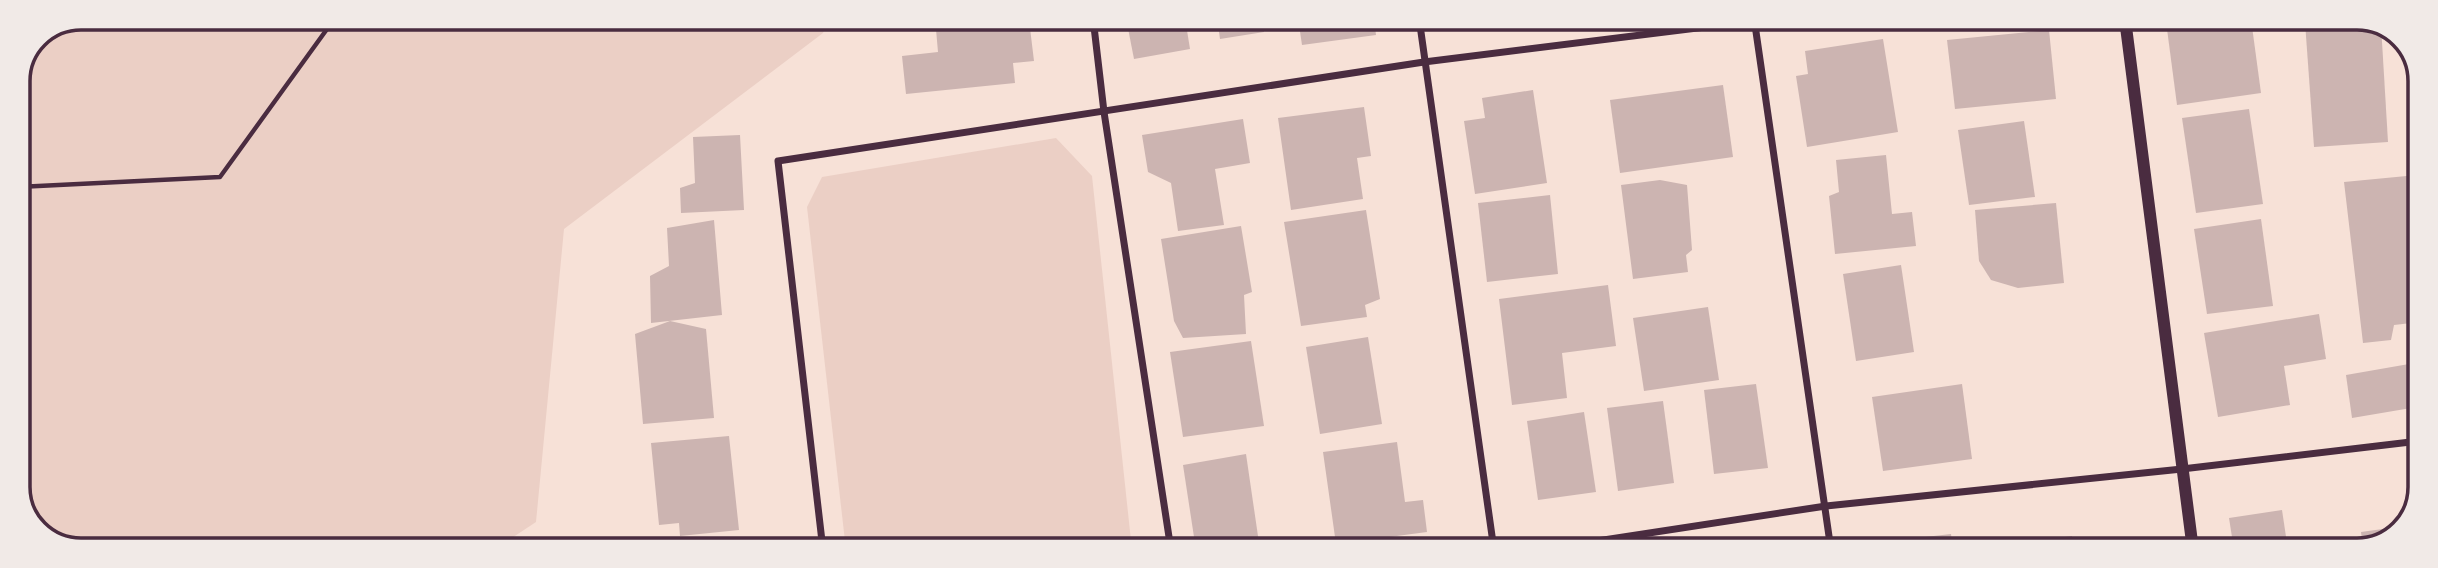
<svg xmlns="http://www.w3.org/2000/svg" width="2438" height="568" font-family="Ubuntu,sans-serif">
  <rect width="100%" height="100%" fill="#f7e1d7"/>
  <g fill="#ebcfc5">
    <polygon points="81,18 830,18 823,33 564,229 536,522 495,549 68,549 33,529 18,495 18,80 36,36"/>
    <polygon points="1056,138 1092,176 1132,550 846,550 807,207 822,177"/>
  </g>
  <g fill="#ccb4b1">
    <polygon points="935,18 1017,18 1018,30 1030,28 1034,61 1013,63 1015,83 906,94 902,56 938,52"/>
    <polygon points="1126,18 1185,18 1190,49 1134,59"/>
    <polygon points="1217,18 1262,18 1264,32 1220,39"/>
    <polygon points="1298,18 1374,18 1376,35 1302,45"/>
    <polygon points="2238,19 2251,19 2261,93 2177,105 2167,29"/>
    <polygon points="2370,19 2381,25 2388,142 2314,147 2305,22"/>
    <polygon points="2049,30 2056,99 1955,109 1947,40"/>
    <polygon points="1883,39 1898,132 1807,147 1796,76 1808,74 1805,51"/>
    <polygon points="1723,85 1733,157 1620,173 1610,100"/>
    <polygon points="1533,90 1547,183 1475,194 1464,121 1485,118 1482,98"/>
    <polygon points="1364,107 1371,156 1357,158 1363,199 1291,210 1278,118"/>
    <polygon points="2249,109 2263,204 2196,213 2182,118"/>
    <polygon points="1243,119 1250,163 1215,169 1224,225 1178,231 1171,183 1148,172 1142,135"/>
    <polygon points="2024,121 2035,197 1969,205 1958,130"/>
    <polygon points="740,135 744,210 681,213 680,188 695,183 693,137"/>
    <polygon points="1886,155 1892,214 1912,212 1916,246 1835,254 1829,196 1839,192 1836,160"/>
    <polygon points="2417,175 2420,196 2420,322 2394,325 2391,340 2363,343 2344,182"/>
    <polygon points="1660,180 1687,185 1692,250 1686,255 1688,272 1633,279 1621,185"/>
    <polygon points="1550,195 1558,274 1487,282 1478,203"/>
    <polygon points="2056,203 2064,283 2018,288 1991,280 1979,261 1975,210"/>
    <polygon points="1366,210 1380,299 1365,305 1367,317 1301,326 1284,222"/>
    <polygon points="2261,219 2273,306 2207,314 2194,229"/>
    <polygon points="714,220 722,315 651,323 650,276 669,266 667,228"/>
    <polygon points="1241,226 1252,292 1244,295 1246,334 1183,338 1174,321 1161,239"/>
    <polygon points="1901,265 1914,352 1856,361 1843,274"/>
    <polygon points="1608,285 1616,346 1562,353 1567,398 1512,405 1499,299"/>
    <polygon points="1708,307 1719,380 1644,391 1633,318"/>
    <polygon points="2319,314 2326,359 2284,366 2290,405 2218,417 2204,333"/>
    <polygon points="670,321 706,329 714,418 643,424 635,334"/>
    <polygon points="1368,337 1382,424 1320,434 1306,347"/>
    <polygon points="1251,341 1264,426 1183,437 1170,352"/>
    <polygon points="2409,364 2417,407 2352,418 2346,375"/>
    <polygon points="1756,384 1768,468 1714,474 1704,390"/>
    <polygon points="1962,384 1972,459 1883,471 1872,397"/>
    <polygon points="1663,401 1674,483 1618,491 1607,408"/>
    <polygon points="1584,412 1596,492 1538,500 1527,421"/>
    <polygon points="729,436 739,530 680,536 679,523 659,525 651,443"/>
    <polygon points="1397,442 1405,502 1423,500 1427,532 1336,544 1323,452"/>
    <polygon points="1246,454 1259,543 1213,550 1196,550 1183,465"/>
    <polygon points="2282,510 2288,550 2234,550 2229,518"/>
    <polygon points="2397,527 2398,535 2363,548 2361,532"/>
    <polygon points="1951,534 1953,550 1863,550 1873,543"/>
    <polygon points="2072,536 2074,550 2014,550 2014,544"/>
    <polygon points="650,539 658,550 637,550"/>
  </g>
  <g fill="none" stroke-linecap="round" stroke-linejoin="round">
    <polyline stroke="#4a2c40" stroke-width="4.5" points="18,187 220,177 335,18"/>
    <g stroke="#4a2c40" stroke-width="7">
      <polyline points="1093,18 1104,112 1171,550"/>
      <polyline points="1419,18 1494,550"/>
      <polyline points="1754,18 1831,550"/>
      <polyline points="823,550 778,161 1424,62 1778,18"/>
      <polyline points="1538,550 1826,506 2182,469 2419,441"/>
    </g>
    <polyline stroke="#4a2c40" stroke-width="12" points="2125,19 2193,550"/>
  </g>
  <path d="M0 0H2438V568H0ZM81 30H2357A51 51 0 0 1 2408 81V487A51 51 0 0 1 2357 538H81A51 51 0 0 1 30 487V81A51 51 0 0 1 81 30Z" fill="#f1eae7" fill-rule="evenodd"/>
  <path fill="none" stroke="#4a2c40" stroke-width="3.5" d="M81 30H2357A51 51 0 0 1 2408 81V487A51 51 0 0 1 2357 538H81A51 51 0 0 1 30 487V81A51 51 0 0 1 81 30Z"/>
</svg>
